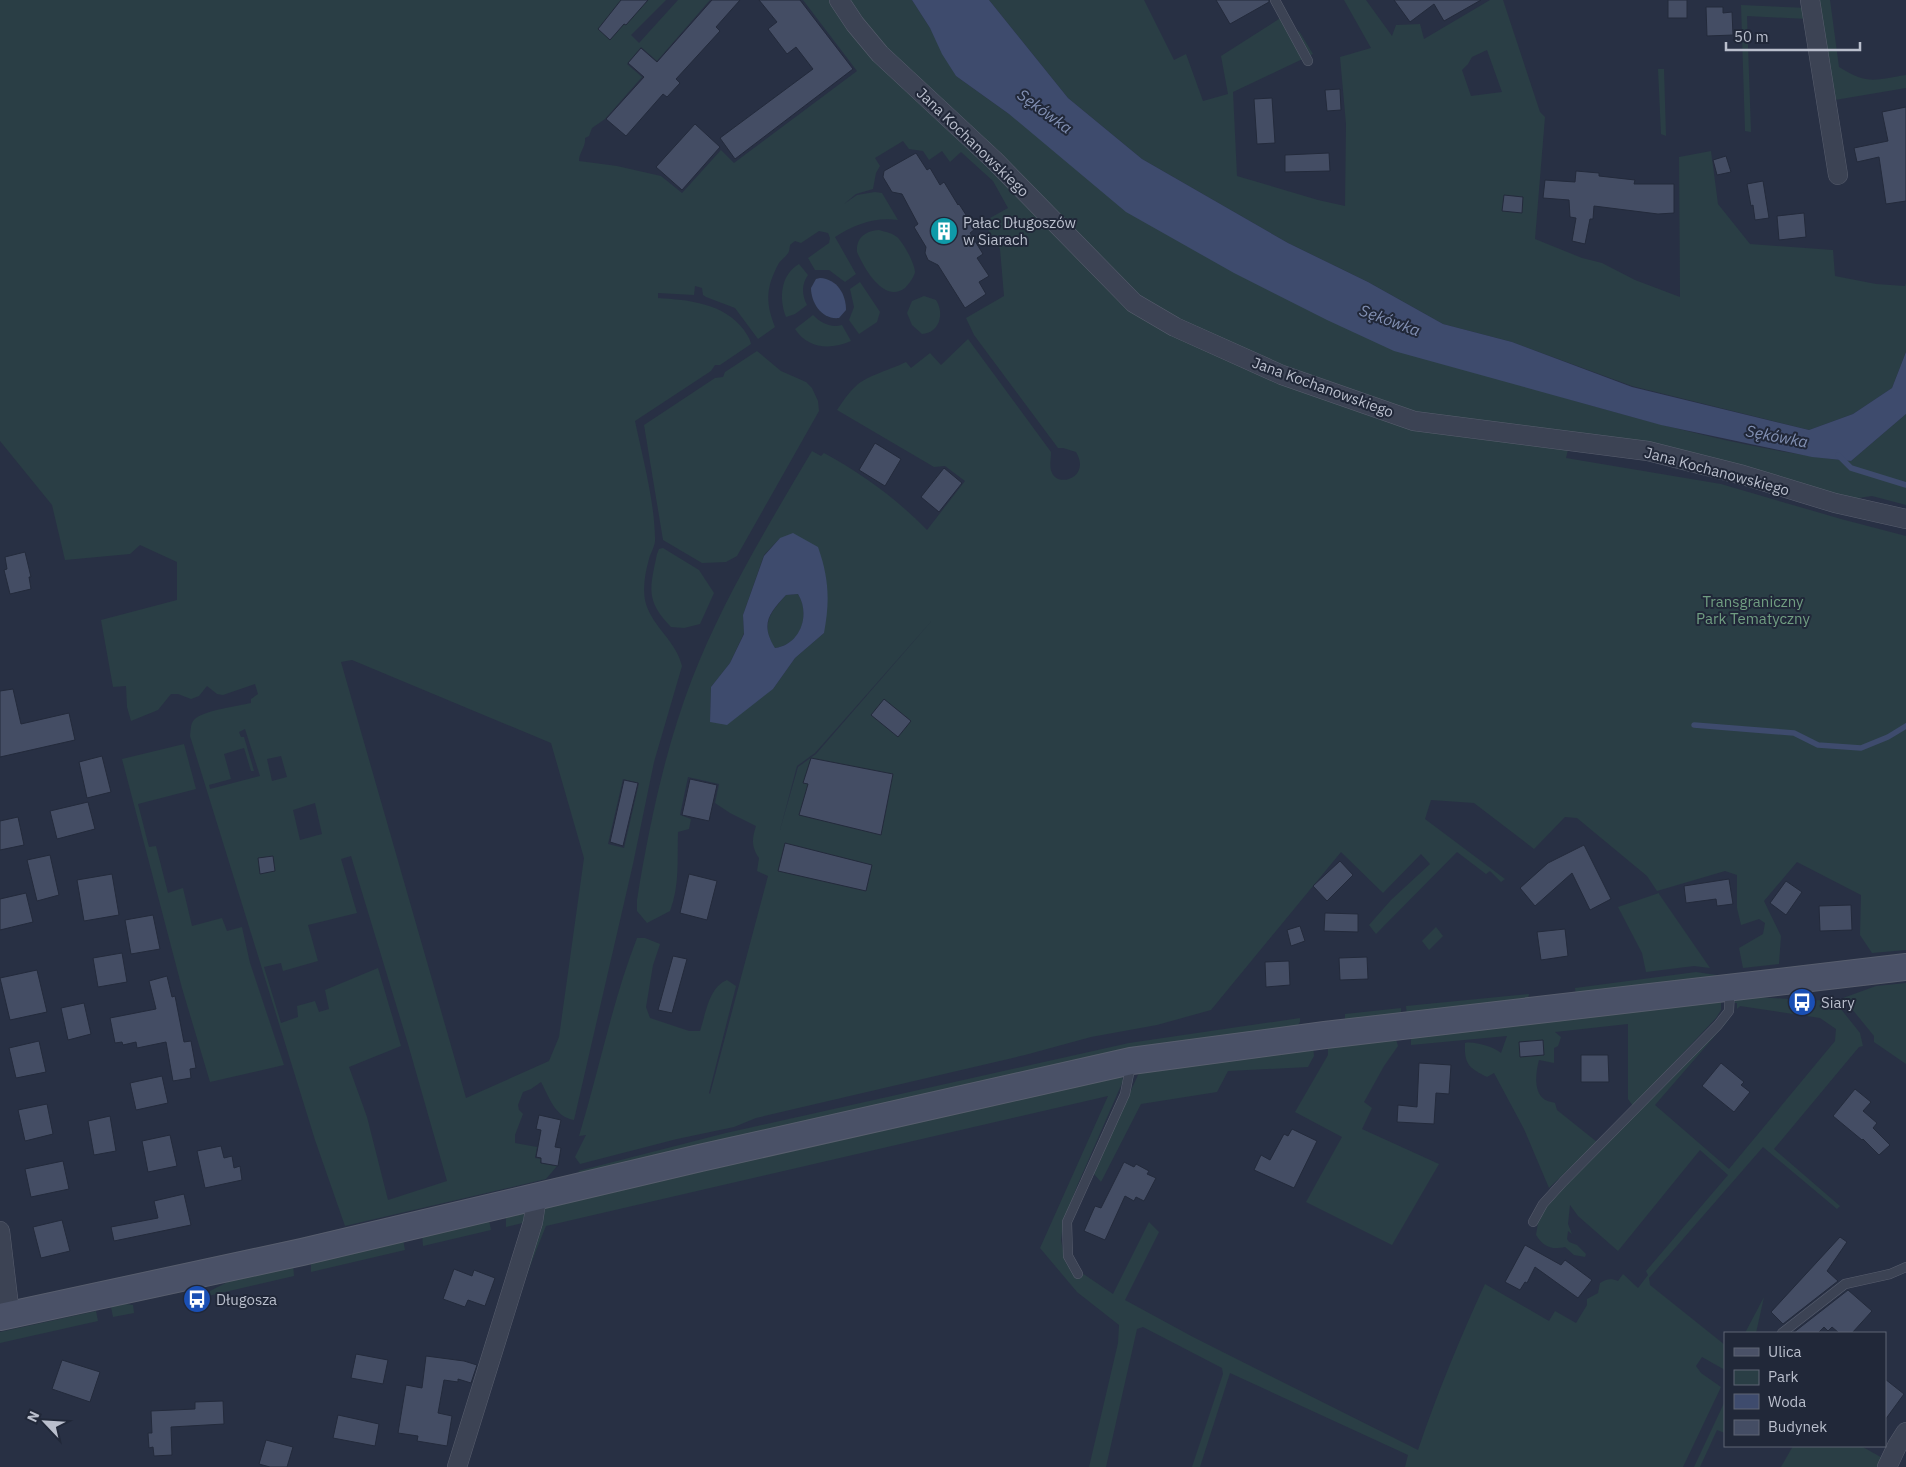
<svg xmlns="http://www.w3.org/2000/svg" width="1906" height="1467" font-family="'IBM Plex Sans',sans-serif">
  <rect width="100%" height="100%" fill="#283044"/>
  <g fill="#2a3e45" fill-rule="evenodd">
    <path d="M0,0H666L631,35L639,43L678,0H710L657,61L641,47L627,64L642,77L605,119L592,128L589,136L585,138C586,147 579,152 579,161L617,166L661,176L682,193L721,150L734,163L857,71L803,0H832L1136,299L1016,177L1000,152L910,76L845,0H912L930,28L956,76L1009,114L1562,397C1656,424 1753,451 1851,461L1906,414V505L1872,496L1844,500L1571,437L1566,458L1721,484L1841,519L1906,536V950L1872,953L1860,935L1861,895L1797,862L1764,901L1781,936L1779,964L1743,968L1739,948L1763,934L1765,923L1759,919L1741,925L1737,908V875L1725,871L1657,891L1647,876L1577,818L1565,817L1534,849L1474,803L1431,800L1425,819L1505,879L1501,882L1490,871L1486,874L1457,852L1376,934L1369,925L1391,900L1430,864L1421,854L1383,893L1341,852L1211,1010L1157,1025L1091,1037L1025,1055L756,1118L734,1127L677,1139L580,1164L575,1157L586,1135L579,1136C599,1071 612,1002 637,938H645L660,944L653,965L646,1007L650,1018L689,1031H700C706,1013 709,987 727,980L736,986L709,1093L710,1094L768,876L757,871L759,858C751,846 752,839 756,826L730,813L715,803L719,784L688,777L680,815L691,819L689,829L678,832C677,859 680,885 670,911L647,923L637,911V900C649,826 665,749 692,679C723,599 769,524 812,451L821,456L824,453C861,473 897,499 927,530L965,481L945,466L934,467L837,410C843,401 849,392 857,385C867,376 892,369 906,362L911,368L930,353L941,365L968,339L1051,452C1051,459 1049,467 1052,473C1059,488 1091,477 1076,452L1063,448H1058L974,335L966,318L1004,296L1000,249L987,228L994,225L990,218L1008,208L993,181L961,152L950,162L942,151L929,160L923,151L909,149L903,141L875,158L880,166L876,173L873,189L856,194L844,204L857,195L875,192L882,193L898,220C874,217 854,225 835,237L856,274L845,282L829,270H815L808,258L829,243L830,238L828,233L819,231L801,243L795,241L791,244C789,246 790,249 789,251C788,255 782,259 779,263C766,287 765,302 775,327L758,339L735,308L706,297L703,295L702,288L695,286L694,295L658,293V298C689,300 724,303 744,330C747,335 750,338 751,344L720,365H715L711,371L635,421C643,459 654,499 655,537C656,545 651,552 649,559C645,573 642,590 646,604C653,627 676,641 682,666L654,762L633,864L574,1120C555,1117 549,1097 541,1082L531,1089L523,1092L518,1105L519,1110L523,1114L515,1135V1143L537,1147L535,1158L541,1159L540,1163L557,1166L546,1179L345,1226L315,1140L190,736C191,730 190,722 196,718C207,710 238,706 251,703V699L258,694L255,684L223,695L217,694L207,686L199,696L191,699L178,694H171L158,710L131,721L127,707L126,686L113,687L101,620L177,600V562L140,545L130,554L65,560L52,505L0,441ZM780,538L824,633L795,658L773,689L710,722L711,687L730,663L744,633L743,615L764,555ZM935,617L816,754L798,767L780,830L797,766L815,753ZM352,660L551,743L584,858L559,1037L549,1061L466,1098L341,662ZM245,729L260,776L210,789L209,785L231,779L224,754L244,748L251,771H254L244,737H241L239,732ZM281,756L287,777L272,781L267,759ZM623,779L639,783L624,848L608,844ZM315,803L322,834L300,840L293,810ZM351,856L408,1044L447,1181L388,1200L367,1117L349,1067L401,1046L378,968L325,990L329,1009L319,1012L315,1001L297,1006L298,1017L281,1023L264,967L281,963L283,971L318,961L308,925L357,913L341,859Z"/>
    <path d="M989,0H1144L1174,60L1186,54L1203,101L1228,94L1221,56L1282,17L1291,38L1299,31L1313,54L1233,92L1237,176L1318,200L1345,206L1346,124L1340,57L1371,48L1344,0H1366L1392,36L1396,25L1420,24L1424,39L1490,0H1503L1540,112L1545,117L1535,239L1582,258L1602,263L1635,280L1680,297L1679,157L1711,151L1718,204L1750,244L1833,250L1835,276L1876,284L1905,286L1906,283V352L1892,388L1853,414L1809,430L1632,386L1512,342L1443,324L1368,282L1288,243L1142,159L1068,98ZM1487,50L1502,92L1471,96L1462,70L1468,64L1472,57Z"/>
    <path d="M1816,0H1830L1839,67C1868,85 1874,80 1906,75V88L1835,100Z"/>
    <polygon points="1741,5 1809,8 1807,19 1747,16 1751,132 1745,131"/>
    <polygon points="1658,69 1664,69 1666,136 1661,134"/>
    <path d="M879,230C886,232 892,233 897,237C903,242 915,264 915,272C914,277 909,284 905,288C884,304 864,268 857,252C856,237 866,231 879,230Z"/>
    <path d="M799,264L808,275C801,285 802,295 807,305L795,314L786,317C779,299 780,275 799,264Z"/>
    <polygon points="860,282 880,312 877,322 859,334 849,320 854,307 850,289"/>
    <path d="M924,296L936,300C945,314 939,333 922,334L912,325L907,313L912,301Z"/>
    <path d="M813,315C821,323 830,328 842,325L851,341C831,350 808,349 795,329Z"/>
    <polygon points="757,351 781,371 806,382 812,388 818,401 819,411 737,556 726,562 702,563 663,540 644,425 715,378 723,377 725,372"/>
    <path d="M663,548L699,570L714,593L700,624L684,628L671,627C645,600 650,588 657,554L659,549Z"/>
    <path d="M798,594C811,615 801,645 774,648C761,624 769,614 786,595Z"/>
    <polygon points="184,744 196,789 138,804 149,847 156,846 168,893 183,888 192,926 222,918 227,931 242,927 250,963 284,1065 210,1082 182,988 122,759"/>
    <polygon points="1659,893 1659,894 1710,968 1694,966 1646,972 1642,953 1618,907"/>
    <polygon points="1436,927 1443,936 1429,950 1422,941"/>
    <polygon points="1696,972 1723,976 1576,997 1575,988"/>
    <polygon points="1906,983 1906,1064 1874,1042 1874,1036 1843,998 1876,986"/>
    <polygon points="1529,994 1528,999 1407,1016 1406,1006"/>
    <path d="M1738,996L1789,999V1002H1793L1794,1007H1808V1001L1833,999L1860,1033L1863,1046L1859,1047L1774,1149L1840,1206L1837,1209L1763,1147L1649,1278L1650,1285L1725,1345V1370L1702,1357L1696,1366L1701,1373L1721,1387L1683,1467H1405L1408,1455L1230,1373L1200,1467H1192L1223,1374L1222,1368L1143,1327L1137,1329L1106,1467H1089L1118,1343L1119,1325L1077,1292L1040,1248L1108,1096L546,1226C513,1304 491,1386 467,1467H463L542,1209L1122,1073L1123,1081L1077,1186L1063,1225L1061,1240L1065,1261L1073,1275L1082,1273L1113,1294L1149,1222L1159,1232L1125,1300L1193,1337L1418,1450C1437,1394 1460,1338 1485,1284L1549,1321L1555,1311L1576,1323L1587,1305V1299L1598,1293L1600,1283C1606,1279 1611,1278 1618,1281L1623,1274L1638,1288L1648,1275L1646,1271L1728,1175L1700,1150L1618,1251L1578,1216L1570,1205L1568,1224L1572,1234L1568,1231L1567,1239L1569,1242L1577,1245L1586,1254L1585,1257L1574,1255L1565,1247C1551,1250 1544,1247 1536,1235L1538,1223L1536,1221L1551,1201L1726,1018L1727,1022L1655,1105L1729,1169L1835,1041L1836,1029L1820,1018L1740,1006L1737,1009V1003H1734Z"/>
    <path d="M1721,999V1010L1716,1018L1633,1106L1628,1099V1024L1555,1032L1561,1037L1558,1046L1554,1048V1063L1539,1060C1536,1071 1533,1091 1544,1099C1546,1101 1552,1102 1555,1103L1557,1110L1597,1142L1549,1188L1524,1129L1494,1073L1487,1077C1469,1068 1464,1064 1465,1043C1474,1041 1494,1047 1501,1053L1507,1036L1411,1045V1038L1416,1033Z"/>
    <polygon points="1401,1008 1401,1016 1345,1021 1345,1014"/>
    <polygon points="1300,1018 1300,1022 1295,1029 581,1173 578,1171 726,1133 1129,1043"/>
    <polygon points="1395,1036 1398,1046 1384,1066 1364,1102 1372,1108 1362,1129 1439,1164 1392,1245 1306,1202 1342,1137 1295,1112 1328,1055 1328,1042"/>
    <polygon points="1313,1045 1314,1056 1308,1067 1228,1071 1217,1092 1141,1104 1101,1182 1093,1173 1138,1075 1144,1068"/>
    <polygon points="525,1211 527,1222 506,1227 506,1215"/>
    <polygon points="489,1220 491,1230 423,1246 422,1234"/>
    <polygon points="403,1239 405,1250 311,1272 311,1263"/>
    <polygon points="293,1264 294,1276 208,1296 210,1291 239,1276"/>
    <polygon points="1764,1297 1756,1333 1745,1333"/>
    <polygon points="125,1304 133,1305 134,1313 113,1317 111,1307"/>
    <polygon points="96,1311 98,1321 0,1343 0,1332"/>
    <polygon points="1725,1401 1725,1433 1717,1430 1700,1467 1694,1467"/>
    <polygon points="1793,1446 1861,1446 1886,1460 1883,1467 1781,1467"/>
  </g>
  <g fill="#3e4b6d" fill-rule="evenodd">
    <polygon points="912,0 989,0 1068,98 1142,159 1288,243 1368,282 1443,324 1512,342 1632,387 1809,430 1853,414 1892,388 1906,352 1906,414 1851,461 1812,457 1661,425 1394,351 1327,320 1234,273 1126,212 1009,114 956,76 942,54 930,28"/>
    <path d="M820,278C837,279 846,294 846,310L839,318C822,320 811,303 811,288L816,279Z"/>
    <path d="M793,533L818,547C829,578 830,601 824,633L795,658L773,689L727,725L710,722L711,687L730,663L744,634L743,615L764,556L780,538ZM798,594C811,615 800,645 775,648C760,624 769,613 786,595Z"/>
  </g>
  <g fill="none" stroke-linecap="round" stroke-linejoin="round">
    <g stroke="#3e4b6d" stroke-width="5.5">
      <polyline points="1838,455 1851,468 1906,485"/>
      <polyline points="1694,725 1794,733 1818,745 1861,748 1888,737 1906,726"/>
    </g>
  </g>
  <g fill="#444d64" stroke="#232a3b">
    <polygon points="621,0 648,0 626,25 624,24 610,40 598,29"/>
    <polygon points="712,0 740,0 716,27 720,31 676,79 680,83 667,97 663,94 626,136 606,119 644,77 628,63 641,48 657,62"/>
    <polygon points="759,0 800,0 853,69 735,159 720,138 813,69 796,47 787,54 768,29 777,22"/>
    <polygon points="1216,0 1269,0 1269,2 1230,24"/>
    <polygon points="1394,0 1481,0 1444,21 1434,4 1410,22"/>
    <rect x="1668" y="0" width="19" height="18"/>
    <polygon points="1706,7 1723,7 1723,13 1732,12 1733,35 1707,36"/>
    <polygon points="1340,89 1341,110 1327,111 1325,90"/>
    <polygon points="1272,98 1275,143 1257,144 1254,99"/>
    <polygon points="1906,107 1906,201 1886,204 1879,157 1857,162 1854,148 1888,141 1882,112"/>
    <polygon points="695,124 720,147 682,190 656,167"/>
    <polygon points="916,153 927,170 930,168 940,185 944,182 958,205 959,204 975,229 970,233 983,254 977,258 989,276 979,282 986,294 965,308 938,265 928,260 925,253 926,247 914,227 918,224 902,194 892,192 883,177 884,171"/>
    <polygon points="1329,153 1330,171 1285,172 1285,155"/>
    <polygon points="1726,156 1731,172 1717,175 1713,160"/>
    <polygon points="1576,171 1599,173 1599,176 1635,180 1634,184 1674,184 1674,213 1658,214 1594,206 1593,219 1590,219 1585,244 1572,241 1576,218 1570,217 1569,200 1543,198 1545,180 1575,182"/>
    <polygon points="1763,181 1769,218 1755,220 1753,205 1751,206 1747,184"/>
    <polygon points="1504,195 1523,197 1522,213 1502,211"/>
    <polygon points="1804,213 1806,237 1779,240 1777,216"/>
    <polygon points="875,443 901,459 885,486 859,470"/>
    <polygon points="944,468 962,483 939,512 921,497"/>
    <polygon points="25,552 31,577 29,577 31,589 10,594 4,570 7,569 5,557"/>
    <polygon points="13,689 21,724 69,713 75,740 0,757 0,691"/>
    <polygon points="884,699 911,721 898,737 871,715"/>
    <polygon points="102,756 111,792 87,798 79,762"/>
    <polygon points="811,758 893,774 881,835 799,815 808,784 803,783"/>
    <polygon points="690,779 717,785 709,821 682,815"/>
    <polygon points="624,780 638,783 623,846 610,842"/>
    <polygon points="88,802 95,829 57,839 50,811"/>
    <polygon points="18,817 24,845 0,850 0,821"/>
    <polygon points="785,843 872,865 866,891 778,871"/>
    <polygon points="1584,845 1611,899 1590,910 1572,873 1535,906 1520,888 1548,863"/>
    <polygon points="50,855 59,895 37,901 27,860"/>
    <polygon points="273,856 275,871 260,874 258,858"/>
    <polygon points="1340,861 1353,875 1327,901 1313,886"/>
    <polygon points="112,874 119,915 84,921 77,880"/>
    <polygon points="689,874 717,881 707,920 680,913"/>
    <polygon points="1729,879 1733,904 1717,906 1716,899 1686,903 1684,886"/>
    <polygon points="1786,881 1802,892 1786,915 1770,903"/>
    <polygon points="26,893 33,922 0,930 0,899"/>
    <polygon points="1851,905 1852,930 1820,931 1819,906"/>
    <polygon points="1325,913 1358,914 1358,932 1324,931"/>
    <polygon points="153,915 160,949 131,954 125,920"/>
    <polygon points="1300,926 1305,941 1291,946 1287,930"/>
    <polygon points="1565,929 1568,956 1541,960 1537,932"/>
    <polygon points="122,953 127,982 98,987 93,958"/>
    <polygon points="673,956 687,959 672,1013 658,1010"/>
    <polygon points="1367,957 1368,979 1340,980 1339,958"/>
    <polygon points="1289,961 1290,985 1266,987 1265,962"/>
    <polygon points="37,970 47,1012 10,1020 0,978"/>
    <polygon points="167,976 172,997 175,996 184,1042 191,1041 196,1068 190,1069 191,1078 173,1081 166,1042 137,1048 136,1042 123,1045 122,1042 115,1043 110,1018 156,1009 149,981"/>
    <polygon points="84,1003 91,1034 68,1040 61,1008"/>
    <polygon points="1543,1040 1544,1055 1520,1057 1519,1042"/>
    <polygon points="39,1041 46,1072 16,1078 9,1048"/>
    <polygon points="1581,1055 1608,1055 1609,1082 1581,1082"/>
    <polygon points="1419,1063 1451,1065 1449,1094 1436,1093 1434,1124 1397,1122 1398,1105 1417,1107"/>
    <polygon points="1721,1063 1744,1082 1741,1085 1750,1092 1734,1112 1702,1086"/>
    <polygon points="162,1076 168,1103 136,1110 130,1083"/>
    <polygon points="1855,1089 1871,1102 1863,1111 1877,1123 1873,1128 1890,1145 1879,1155 1863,1139 1862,1140 1833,1116"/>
    <polygon points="47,1104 53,1134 25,1141 18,1110"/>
    <polygon points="539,1115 561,1120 555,1147 561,1148 558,1166 541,1163 541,1158 536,1157 541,1130 536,1129"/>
    <polygon points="110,1116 116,1151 94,1155 88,1121"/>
    <polygon points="1292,1129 1317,1141 1294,1188 1254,1170 1261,1155 1270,1160 1284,1134 1288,1136"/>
    <polygon points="170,1135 177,1166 148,1172 142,1141"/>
    <polygon points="221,1146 224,1158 232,1156 234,1168 240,1166 242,1180 205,1188 197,1151"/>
    <polygon points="63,1161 69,1189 31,1197 25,1169"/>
    <polygon points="1124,1162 1134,1167 1136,1164 1149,1171 1147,1174 1156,1178 1144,1201 1136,1197 1134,1201 1125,1196 1105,1240 1084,1231 1095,1206 1101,1208"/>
    <polygon points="184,1194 191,1225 114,1241 111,1227 158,1218 154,1201"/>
    <polygon points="62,1220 70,1251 41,1258 33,1227"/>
    <polygon points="1840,1237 1847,1242 1827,1271 1838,1281 1783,1324 1771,1312"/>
    <polygon points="1525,1245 1561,1265 1565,1260 1592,1280 1578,1298 1535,1267 1527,1283 1525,1282 1520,1290 1505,1282"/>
    <polygon points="454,1269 472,1276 474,1270 495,1278 485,1306 468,1300 465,1307 443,1299"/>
    <polygon points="1848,1290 1872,1311 1852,1333 1839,1333 1832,1327 1828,1331 1824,1327 1818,1333 1793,1333"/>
    <polygon points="356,1354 388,1360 383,1384 351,1378"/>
    <polygon points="426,1356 464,1361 477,1365 471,1383 458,1379 458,1382 444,1380 438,1413 452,1416 447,1446 417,1441 418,1436 398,1433 406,1385 422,1388"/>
    <polygon points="62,1360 100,1372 90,1402 52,1389"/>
    <polygon points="1885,1379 1904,1394 1885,1420"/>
    <polygon points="223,1401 224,1424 171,1427 172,1455 154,1456 153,1447 149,1448 148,1433 152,1433 151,1411 195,1409 195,1402"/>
    <polygon points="338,1415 379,1424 375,1446 333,1438"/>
    <polygon points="266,1440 293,1447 287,1467 270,1467 259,1464"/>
  </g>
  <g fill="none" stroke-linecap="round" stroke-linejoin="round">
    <g stroke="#585e6e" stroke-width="10">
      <g id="service">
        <polyline points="1275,0 1308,61"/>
        <polyline points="1533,1222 1543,1204 1563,1182 1718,1025 1729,1011 1730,990"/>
        <polyline points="1078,1274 1068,1256 1067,1222 1125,1094 1131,1064"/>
        <polyline points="1782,1333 1845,1284 1890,1274 1906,1267"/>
      </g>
    </g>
    <g stroke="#585e6e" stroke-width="20">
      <g id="minor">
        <polyline points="839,0 855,24 880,54 994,160 1134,303 1175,327 1282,375 1414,421 1648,451 1743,475 1835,503 1906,519"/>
        <polyline points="1810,0 1838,175"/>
        <polyline points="0,1231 10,1315"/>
        <polyline points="457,1467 533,1222 537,1196"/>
        <polyline points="1887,1467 1897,1446 1906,1432"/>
      </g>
    </g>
    <g stroke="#585e6e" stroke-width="28">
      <polyline id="secondary" points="0,1317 302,1252 700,1158 1131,1061 1325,1035 1906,967"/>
    </g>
    <use href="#service" stroke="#3c4354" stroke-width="9"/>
    <use href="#minor" stroke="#3c4354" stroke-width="19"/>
    <use href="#secondary" stroke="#4a5167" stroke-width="26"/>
  </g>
  <defs>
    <g id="building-disc" transform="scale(1.4375)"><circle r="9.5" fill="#0f9aa8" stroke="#212839"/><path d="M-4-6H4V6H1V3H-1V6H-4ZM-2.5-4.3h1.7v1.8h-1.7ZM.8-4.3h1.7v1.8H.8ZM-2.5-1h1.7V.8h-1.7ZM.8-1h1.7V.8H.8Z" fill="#fff"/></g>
    <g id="bus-disc" transform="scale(1.4375)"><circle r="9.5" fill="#1a4fb4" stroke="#212839"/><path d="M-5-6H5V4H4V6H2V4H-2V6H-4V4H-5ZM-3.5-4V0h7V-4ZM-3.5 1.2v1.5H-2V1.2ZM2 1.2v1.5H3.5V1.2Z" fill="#fff"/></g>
  </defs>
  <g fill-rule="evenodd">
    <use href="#building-disc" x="944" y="231"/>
    <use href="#bus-disc" x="1802" y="1002"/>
    <use href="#bus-disc" x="197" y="1299"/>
  </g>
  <g text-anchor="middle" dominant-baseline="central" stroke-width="4" stroke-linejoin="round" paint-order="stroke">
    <g font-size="15" fill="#babfcd" stroke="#212839">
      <text transform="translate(973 142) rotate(44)">Jana Kochanowskiego</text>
      <text transform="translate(1323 387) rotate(20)">Jana Kochanowskiego</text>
      <text transform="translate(1717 471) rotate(15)">Jana Kochanowskiego</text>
    </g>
    <g font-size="15" fill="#babfcd" stroke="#212839" text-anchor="start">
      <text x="963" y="222">Pałac Długoszów<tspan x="963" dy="17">w Siarach</tspan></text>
      <text x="1821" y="1002">Siary</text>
      <text x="216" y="1299">Długosza</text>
    </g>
    <g font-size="15" fill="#719e82" stroke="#212839">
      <text x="1753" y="601">Transgraniczny<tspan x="1753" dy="17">Park Tematyczny</tspan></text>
    </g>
    <g font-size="16" font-style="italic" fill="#8290b3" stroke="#212839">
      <text transform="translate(1045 111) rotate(36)">Sękówka</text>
      <text transform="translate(1390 320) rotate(20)">Sękówka</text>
      <text transform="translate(1777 436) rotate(11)">Sękówka</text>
    </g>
  </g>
  <rect x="1724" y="1332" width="162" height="115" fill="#212839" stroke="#5e6474"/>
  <rect x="1734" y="1348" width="25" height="8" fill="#4a5167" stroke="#5e6474"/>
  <text x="1768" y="1357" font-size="15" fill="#babfcd">Ulica</text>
  <rect x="1734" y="1370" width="25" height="15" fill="#2a3e45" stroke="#5e6474"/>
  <text x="1768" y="1382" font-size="15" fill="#babfcd">Park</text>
  <rect x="1734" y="1394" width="25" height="15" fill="#3e4b6d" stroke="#5e6474"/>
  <text x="1768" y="1407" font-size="15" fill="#babfcd">Woda</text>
  <rect x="1734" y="1420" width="25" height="15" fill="#444d64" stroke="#5e6474"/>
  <text x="1768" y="1432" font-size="15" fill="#babfcd">Budynek</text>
  <g transform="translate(45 1422) rotate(295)" stroke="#212839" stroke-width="4" paint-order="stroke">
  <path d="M0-4L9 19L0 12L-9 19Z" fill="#babfcd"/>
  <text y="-8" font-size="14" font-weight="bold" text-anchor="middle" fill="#babfcd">N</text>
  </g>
  <path d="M1726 42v8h134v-8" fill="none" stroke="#babfcd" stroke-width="2.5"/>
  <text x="1734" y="42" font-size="15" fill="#babfcd" stroke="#212839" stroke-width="4" paint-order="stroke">50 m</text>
</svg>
